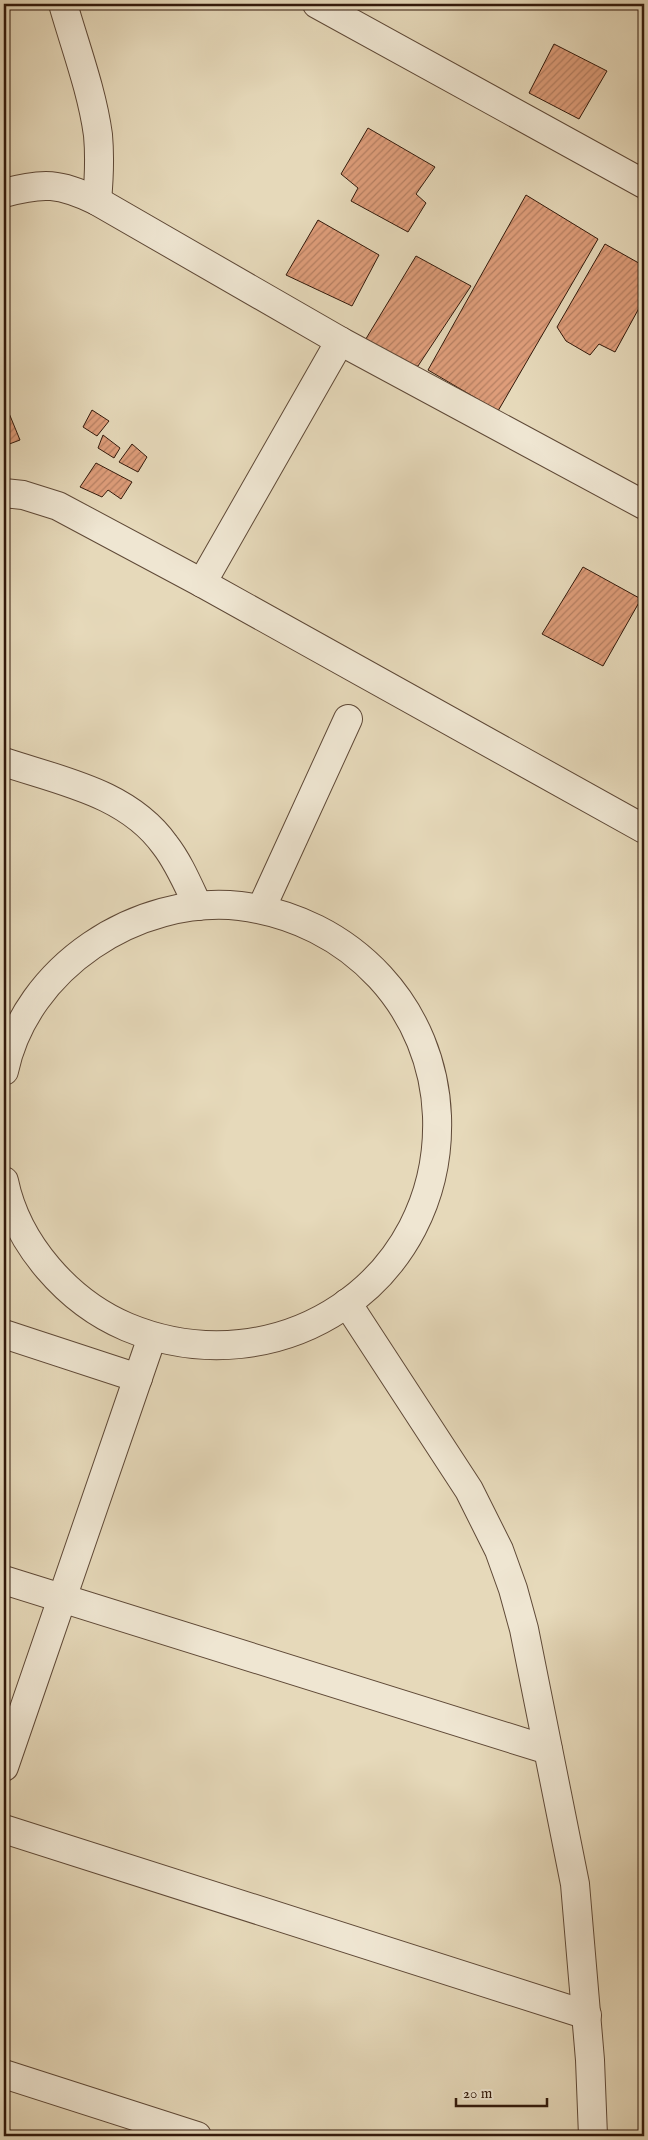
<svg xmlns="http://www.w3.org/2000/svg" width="648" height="2140" font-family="'IM FELL English',serif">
  <defs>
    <pattern id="building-hatch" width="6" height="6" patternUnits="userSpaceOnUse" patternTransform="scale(1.25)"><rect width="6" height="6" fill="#de9d7a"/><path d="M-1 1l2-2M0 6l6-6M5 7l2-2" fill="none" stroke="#b57f62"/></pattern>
  </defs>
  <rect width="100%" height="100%" fill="#e6d9ba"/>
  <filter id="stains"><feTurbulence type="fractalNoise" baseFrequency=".004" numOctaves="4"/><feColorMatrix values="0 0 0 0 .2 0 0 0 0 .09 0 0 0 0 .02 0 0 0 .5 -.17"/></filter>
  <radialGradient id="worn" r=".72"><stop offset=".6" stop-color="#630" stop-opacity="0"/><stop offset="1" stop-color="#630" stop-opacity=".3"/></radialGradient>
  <g fill="url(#building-hatch)" stroke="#32190b">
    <polygon points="554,44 607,71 579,119 529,93"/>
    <polygon points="368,128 435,167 416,194 426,203 408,232 351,201 358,188 341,174"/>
    <polygon points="526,195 598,239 498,411 428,370"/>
    <polygon points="318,220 379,255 352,306 286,275"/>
    <polygon points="605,244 644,266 644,299 615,352 599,344 590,355 566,341 557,327"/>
    <polygon points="416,256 471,286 418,366 399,369 364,342"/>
    <polygon points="4,401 20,440 4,446"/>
    <polygon points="92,410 109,421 97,436 83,427"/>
    <polygon points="103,435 120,448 114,458 98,448"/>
    <polygon points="132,444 147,457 138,472 119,462"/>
    <polygon points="96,463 132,482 121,499 108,490 102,497 80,487"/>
    <polygon points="583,567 641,599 603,666 542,634"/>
  </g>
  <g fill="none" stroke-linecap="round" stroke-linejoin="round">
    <g stroke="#5f4937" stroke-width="30">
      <g id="minor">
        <path d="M63,4C75,46 92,91 98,135C100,157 99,179 97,201"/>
        <polyline points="317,4 644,184"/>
        <path d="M4,193C43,182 60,183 97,201L340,341L644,505"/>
        <polyline points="4,493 23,495 58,506 202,583 644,829"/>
        <polyline points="202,583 340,341"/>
        <path d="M4,762C61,781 128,793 165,845C179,863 188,885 198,906"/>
        <polyline points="261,909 348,719"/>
        <path d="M4,1071C26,967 137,895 240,906C294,913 343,937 380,977C415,1015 435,1064 437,1116C443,1282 279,1390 127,1327C68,1302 17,1244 4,1181"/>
        <polyline points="347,1303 469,1490 499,1550 513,1589 524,1629 575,1884 590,2060 593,2136"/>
        <polyline points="4,1334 138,1378"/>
        <polyline points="4,1580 548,1750"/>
        <polyline points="4,1767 152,1337"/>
        <polyline points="4,1829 587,2015"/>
        <polyline points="4,2074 197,2136"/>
      </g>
    </g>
    <use href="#minor" stroke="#efe6d2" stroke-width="28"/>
  </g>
  <rect width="648" height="2140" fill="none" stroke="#e6d9ba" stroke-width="20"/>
  <rect x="5" y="5" width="638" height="2130" fill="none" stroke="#32190b" stroke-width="2.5"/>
  <rect x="10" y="10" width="628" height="2120" fill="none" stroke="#32190b"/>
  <path d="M456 2098v8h91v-8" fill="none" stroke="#32190b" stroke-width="2.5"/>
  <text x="463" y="2098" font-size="15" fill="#32190b" stroke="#efe6d2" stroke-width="4" paint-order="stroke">20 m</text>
  <rect width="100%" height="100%" filter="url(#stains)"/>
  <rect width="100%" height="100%" fill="url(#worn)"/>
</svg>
